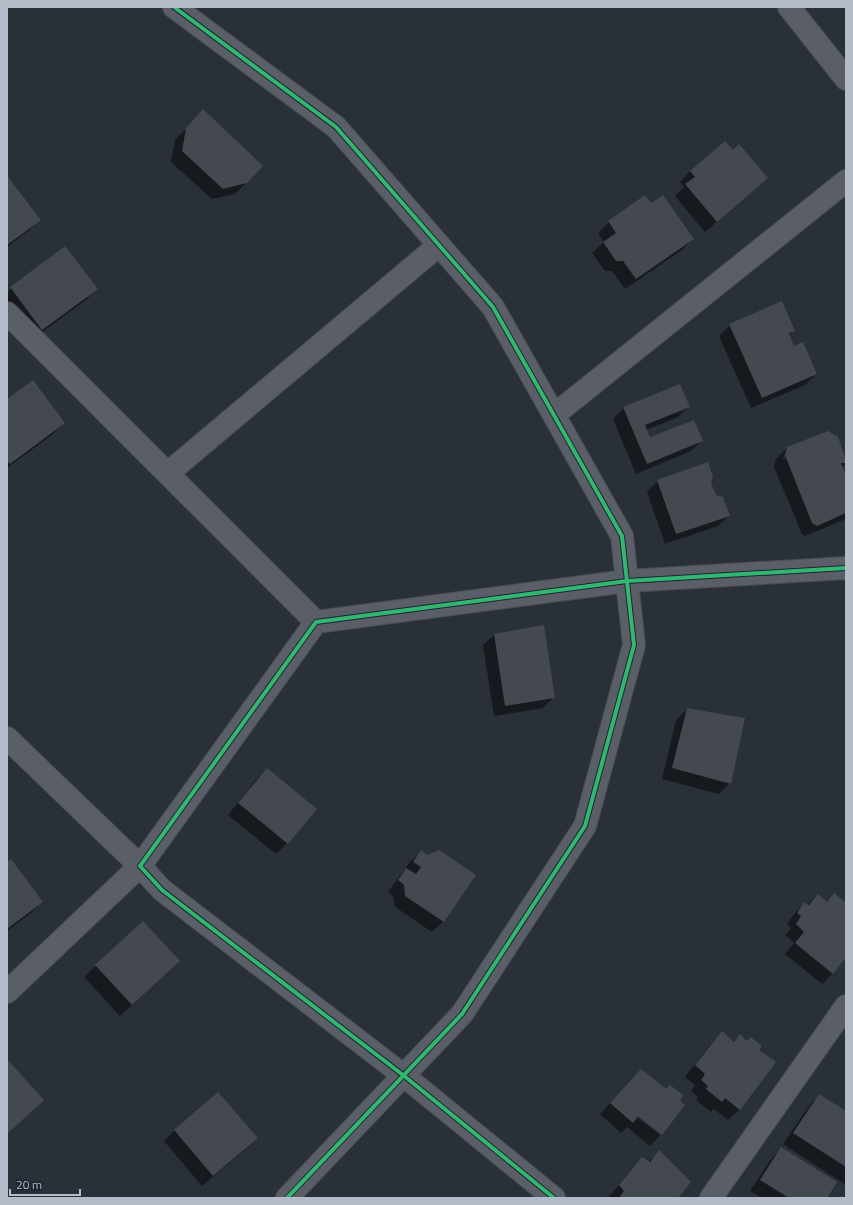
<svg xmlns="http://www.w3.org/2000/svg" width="853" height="1205" font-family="'Titillium Web',sans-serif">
  <rect width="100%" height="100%" fill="#2a3038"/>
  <g fill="#0007" fill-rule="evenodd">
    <polygon points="193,122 246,183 235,194 212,199 171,162 175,140"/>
    <polygon points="733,152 767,178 705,232 675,196 684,187 680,182 690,171"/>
    <polygon points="7,179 39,220 28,231 7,247"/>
    <polygon points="651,205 693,239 682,250 625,289 612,271 605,271 592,253 604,242 598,233 609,222"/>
    <polygon points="65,247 96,289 86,300 31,340 7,309 7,292"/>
    <polygon points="730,325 794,330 789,336 794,347 816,374 805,385 751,408 719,336"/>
    <polygon points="7,400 64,423 53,434 7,468"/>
    <polygon points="689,406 678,417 646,430 650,439 701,441 691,451 636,474 613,419 624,408"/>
    <path d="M787,448L846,463L842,468L843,472L846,473V519L805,536L802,534L774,467L776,459ZM784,454H786L784,460H783Z"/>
    <polygon points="658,481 710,483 716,496 729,516 718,526 665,544 647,492"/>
    <polygon points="494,635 554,697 543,708 494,716 483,645"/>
    <polygon points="687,709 730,783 719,794 662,779 676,720"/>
    <polygon points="267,769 316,809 287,843 276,854 228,815 256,780"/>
    <polygon points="421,852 427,856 475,875 443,922 432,932 395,907 393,896 388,892 410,862"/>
    <polygon points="7,863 42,902 31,913 7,931"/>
    <polygon points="834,894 846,904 846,956 833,973 822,984 785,954 794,943 785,935 791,928 787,924 794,914 804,903 807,905 818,895 826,903"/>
    <polygon points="143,922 168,972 120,1016 84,977"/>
    <polygon points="722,1033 733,1042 740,1035 774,1063 739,1110 728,1120 714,1109 711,1112 696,1100 698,1097 691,1091 695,1085 685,1077 711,1044"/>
    <polygon points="641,1070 684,1106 661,1134 635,1112 633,1114 660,1135 650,1146 627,1127 621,1133 600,1114"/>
    <polygon points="819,1095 846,1112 846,1185 783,1144 809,1106"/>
    <polygon points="175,1130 256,1138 246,1149 202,1186 164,1141"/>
    <polygon points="782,1148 825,1198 762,1198 750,1191 771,1159"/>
    <polygon points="659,1152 676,1198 610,1198 609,1197 632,1169 642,1158 648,1162"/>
  </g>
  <g fill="#444950">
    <polygon points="203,109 263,166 247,183 223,189 182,151 186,128"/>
    <polygon points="725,141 733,150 739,144 768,178 717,222 685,184 695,177 690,171"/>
    <polygon points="8,177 41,220 7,245 7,178"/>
    <polygon points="645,195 651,203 663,195 694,239 636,279 623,261 616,261 603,242 616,233 608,221"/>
    <polygon points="65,246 98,289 42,330 10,287"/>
    <polygon points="782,301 795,331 789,333 794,346 803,342 817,374 762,398 729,324"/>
    <polygon points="33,380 65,423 10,464 7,461 7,399"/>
    <polygon points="680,384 690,407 645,425 650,437 694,420 703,441 647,464 623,407"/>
    <polygon points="828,431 838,437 846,460 846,463 841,463 844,471 846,472 846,513 817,526 812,523 785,455 787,447"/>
    <polygon points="708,462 713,477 711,483 716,495 723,497 730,516 676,534 657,480"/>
    <polygon points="544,625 555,698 505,706 494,634"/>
    <polygon points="687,708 745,718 731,784 672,768"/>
    <polygon points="267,768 317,809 288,844 238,803"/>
    <polygon points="421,850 427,855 439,850 476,875 444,922 405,896 404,885 398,880 406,868 416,874 421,867 413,862"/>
    <polygon points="11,859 43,902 7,929 7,862"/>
    <polygon points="834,893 846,903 846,957 833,974 795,943 804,932 796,924 801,916 797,913 804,902 809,905 818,894 827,902"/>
    <polygon points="143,921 180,961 132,1005 95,965"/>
    <polygon points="722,1031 734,1042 740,1034 747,1041 751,1037 762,1046 759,1050 776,1062 740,1110 725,1098 722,1102 706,1089 708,1086 701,1080 705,1074 695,1065"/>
    <polygon points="7,1059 44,1100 7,1134"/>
    <polygon points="641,1069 666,1089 670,1085 683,1095 680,1101 685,1105 662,1135 638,1116 633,1123 610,1103"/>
    <polygon points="218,1092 258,1138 213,1176 174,1130"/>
    <polygon points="819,1094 846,1111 846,1167 793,1133"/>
    <polygon points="781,1147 837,1182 827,1198 789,1198 760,1180"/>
    <polygon points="659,1150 691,1182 678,1198 619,1198 624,1191 619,1185 642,1157 650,1162"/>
  </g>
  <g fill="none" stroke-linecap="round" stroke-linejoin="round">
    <g stroke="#484c53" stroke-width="24">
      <g id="minor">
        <polyline points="789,7 846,79"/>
        <polyline points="7,313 316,622"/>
        <polyline points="554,415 846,181"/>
        <polyline points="168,473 439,245"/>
        <polyline points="7,738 140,866 7,992"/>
        <polyline points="554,1198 403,1075 162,890 140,866 316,622 627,581 846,568"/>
        <polyline points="711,1198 846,1006"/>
      </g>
    </g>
    <g stroke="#484c53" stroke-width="24">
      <polyline id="tertiary" points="174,7 336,127 493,307 622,536 634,645 585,826 462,1014 287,1198"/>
    </g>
    <use href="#minor" stroke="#5a5e66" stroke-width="22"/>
    <use href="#tertiary" stroke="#5a5e66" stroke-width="22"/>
    <g stroke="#1d2633" stroke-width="6">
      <g id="cycleway">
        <polyline points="174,7 336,127 493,307 622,536 634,645 585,826 462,1014 287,1198"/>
        <polyline points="554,1198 403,1075 162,890 140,866 316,622 627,581 846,568"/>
      </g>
    </g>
    <use href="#cycleway" stroke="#33b770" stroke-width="4"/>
  </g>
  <rect width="853" height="1205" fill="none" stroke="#b4bcc9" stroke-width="16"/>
  <path d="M10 1189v6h70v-6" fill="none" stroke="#b4bcc9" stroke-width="2"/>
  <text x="16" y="1189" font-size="12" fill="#b4bcc9" stroke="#1d2633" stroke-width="3" paint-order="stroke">20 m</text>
</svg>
